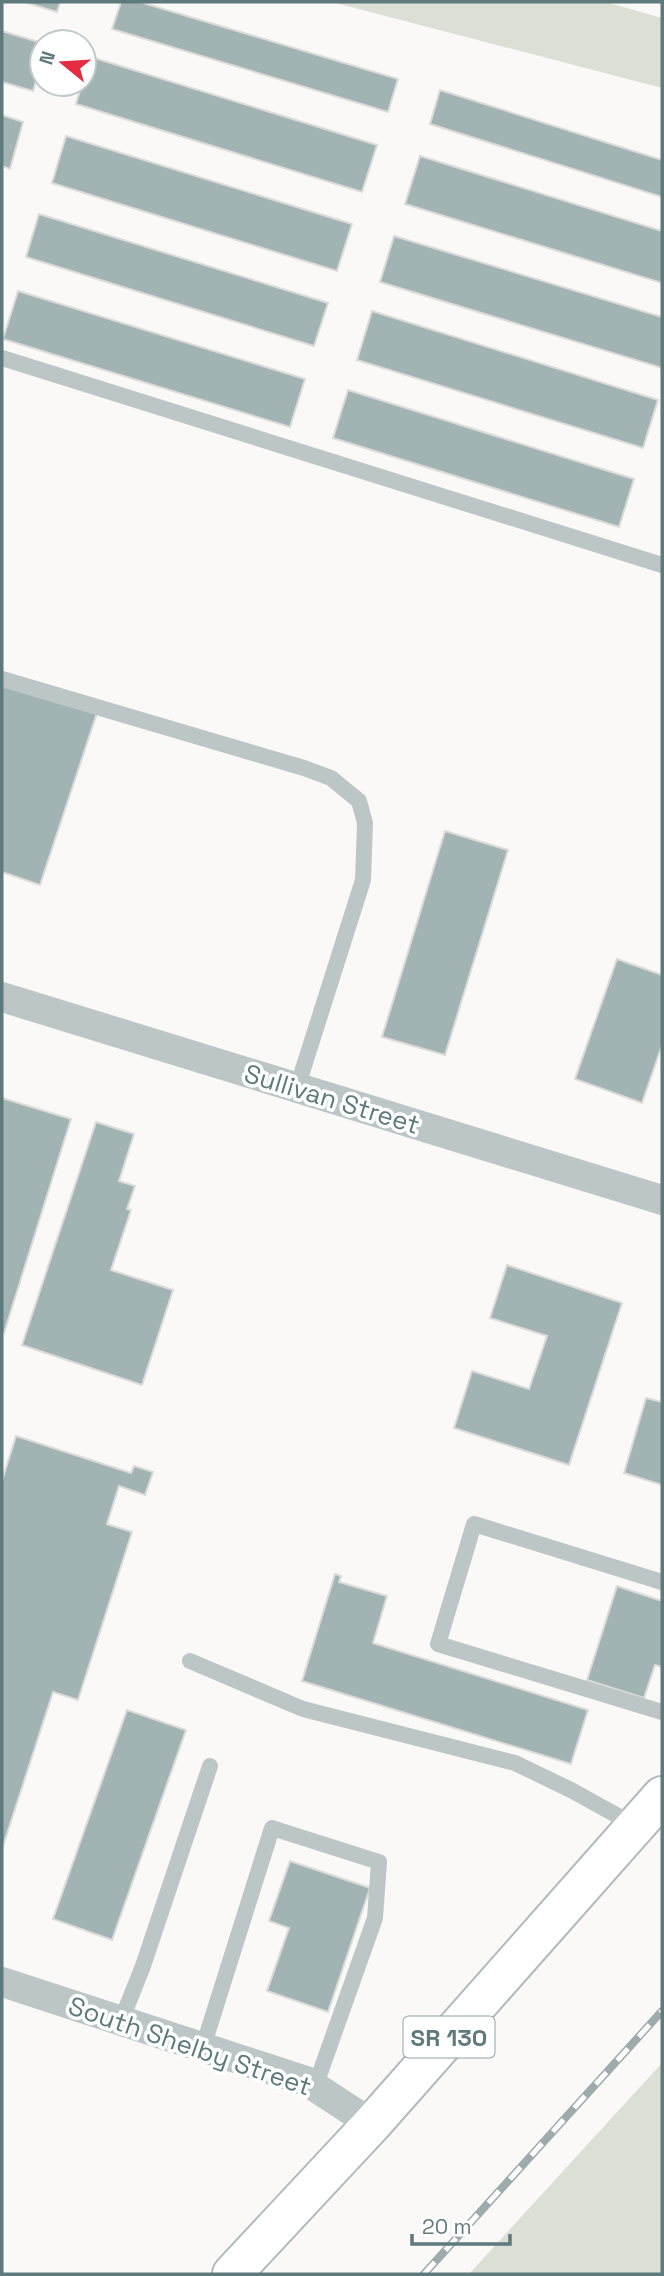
<svg xmlns="http://www.w3.org/2000/svg" width="664" height="2276" font-family="'Space Grotesk',sans-serif">
  <rect width="100%" height="100%" fill="#faf9f7"/>
  <g fill="#dcdfd6">
    <polygon points="332,2 606,2 662,18 662,88"/>
    <polygon points="662,2063 662,2274 469,2274"/>
  </g>
  <g fill="#a2b3b4" stroke="#dbdbd9" stroke-width="2">
    <polygon points="24,2 60,2 57,12"/>
    <polygon points="121,2 140,2 398,79 388,112 112,29"/>
    <polygon points="2,31 42,43 42,61 33,91 2,82"/>
    <polygon points="91,57 377,145 362,192 76,104 82,84 84,84"/>
    <polygon points="440,90 662,160 662,197 430,124"/>
    <polygon points="2,115 23,122 10,169 2,166"/>
    <polygon points="66,136 352,224 337,271 52,183"/>
    <polygon points="420,156 662,231 662,283 405,204"/>
    <polygon points="39,214 328,303 314,346 26,257"/>
    <polygon points="394,236 662,317 662,368 380,282"/>
    <polygon points="18,291 305,379 290,427 3,339"/>
    <polygon points="372,311 658,400 643,448 357,360"/>
    <polygon points="348,390 634,479 619,527 333,438"/>
    <polygon points="2,682 97,713 40,885 2,872"/>
    <polygon points="445,831 508,850 445,1055 382,1037"/>
    <polygon points="617,959 662,975 662,1045 642,1103 575,1079"/>
    <polygon points="2,1098 71,1119 4,1333 2,1333"/>
    <polygon points="96,1122 134,1134 119,1181 135,1186 127,1209 131,1210 111,1270 173,1290 142,1385 22,1345"/>
    <polygon points="507,1265 622,1303 569,1465 454,1428 472,1371 529,1389 547,1336 490,1318"/>
    <polygon points="646,1398 662,1402 662,1485 624,1473"/>
    <polygon points="16,1436 131,1473 134,1466 153,1472 145,1495 119,1486 107,1524 132,1532 78,1700 53,1692 2,1849 2,1481"/>
    <polygon points="335,1574 341,1576 339,1582 387,1596 373,1643 588,1710 571,1764 302,1681"/>
    <polygon points="617,1586 662,1601 662,1667 655,1665 644,1698 587,1680"/>
    <polygon points="127,1710 186,1730 112,1940 53,1919"/>
    <polygon points="290,1861 370,1888 328,2012 267,1991 289,1928 269,1921"/>
  </g>
  <g fill="none" stroke-linecap="round" stroke-linejoin="round">
    <g stroke="#b1bbbc" stroke-width="42">
      <polyline id="primary" points="232,2274 372,2124 662,1796"/>
    </g>
    <g stroke="#bdc6c7" stroke-width="16">
      <polyline points="2,358 662,565"/>
      <polyline points="2,679 304,768 331,778 359,801 365,823 363,880 297,1088"/>
      <polyline points="662,1582 474,1524 438,1644 662,1712"/>
      <polyline points="190,1661 303,1709 515,1763 571,1790 636,1826"/>
      <polyline points="121,2021 143,1966 210,1766"/>
      <polyline points="203,2047 272,1828 379,1862 375,1918 315,2087"/>
    </g>
    <g stroke="#bdc6c7" stroke-width="30">
      <polyline points="2,997 662,1200"/>
      <polyline points="2,1982 306,2081 372,2124"/>
    </g>
    <use href="#primary" stroke="#fff" stroke-width="38"/>
    <g stroke="#9dabad" stroke-width="8">
      <polyline id="rail" points="424,2274 662,2011"/>
    </g>
    <use href="#rail" stroke="#fff" stroke-width="5" stroke-dasharray="16" stroke-linecap="butt"/>
  </g>
  <g text-anchor="middle" dominant-baseline="central" stroke-width="7" stroke-linejoin="round" paint-order="stroke">
    <rect fill="#fff" stroke="#8fa2a4" stroke-width="2" x="403.5" y="2016.5" width="91" height="41" rx="5"/>
    <g font-size="24" font-weight="bold" fill="#5f7a7d">
      <text x="449" y="2037">SR 130</text>
    </g>
    <g font-size="26" fill="#5f7a7d" stroke="#fff">
      <text transform="translate(332 1099) rotate(17)">Sullivan Street</text>
      <text transform="translate(190 2046) rotate(19)">South Shelby Street</text>
    </g>
  </g>
  <rect width="664" height="2276" fill="none" stroke="#5f7a7d" stroke-width="7"/>
  <g transform="translate(63 63) rotate(288)"><circle r="33" fill="#ffffff" stroke="#bfcacb" stroke-width="2"/>
  <path d="M0-5L12 26L0 18L-12 26Z" fill="#e52c42"/>
  <text y="-10" font-size="19" font-weight="bold" text-anchor="middle" fill="#5f7a7d">N</text>
  </g>
  <path d="M412 2234v10h98v-10" fill="none" stroke="#5f7a7d" stroke-width="3.5"/>
  <text x="422" y="2234" font-size="21" fill="#5f7a7d" stroke="#ffffff" stroke-width="5" paint-order="stroke">20 m</text>
</svg>
